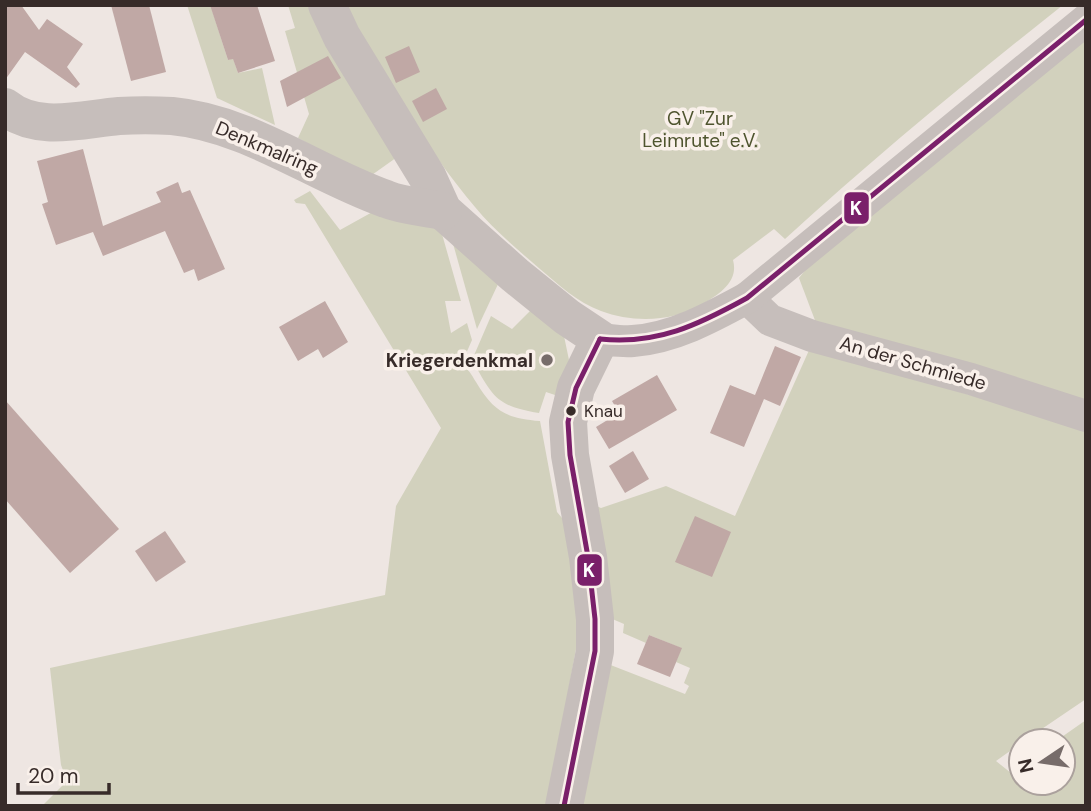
<svg xmlns="http://www.w3.org/2000/svg" width="1091" height="811" font-family="'DM Sans',sans-serif">
  <rect width="100%" height="100%" fill="#eee6e2"/>
  <g fill="#d2d1bd">
    <polygon points="187,5 214,5 211,7 228,60 233,58 238,73 262,68 275,125 217,98"/>
    <polygon points="288,5 313,5 400,155 369,177 298,138 309,114 285,31 295,28"/>
    <path d="M338,5H1063C968,80 875,157 785,239L774,229L733,260C739,282 719,294 703,304C673,322 633,323 601,311C577,302 559,285 540,269C518,250 493,229 475,207C423,145 382,73 338,5Z"/>
    <polygon points="1086,34 1086,402 816,323 799,278 810,264"/>
    <path d="M310,191L340,230L376,210L435,228L442,234L461,301H445L451,333L467,323L472,340L461,365C469,369 471,374 476,382C494,412 506,418 540,421L557,512L567,524L581,622L547,806H42L67,781L61,765L50,668L385,595L396,506L441,428L305,204L296,203L294,200Z"/>
    <polygon points="452,240 499,282 477,329"/>
    <path d="M532,309L564,336L569,360L558,396L546,392L539,413C495,406 493,396 472,360L491,316L512,329Z"/>
    <polygon points="810,348 1086,429 1086,699 1024,741 1021,741 1021,743 996,761 1011,773 1021,766 1021,783 1063,783 1063,741 1056,741 1086,720 1086,806 577,806 608,664 685,694 689,686 684,683 690,668 676,662 681,648 649,635 646,643 623,633 624,624 610,618 594,505 601,508 666,486 735,516"/>
  </g>
  <g fill="#c0a8a5">
    <polygon points="5,5 21,5 39,30 47,19 83,44 67,67 80,84 76,88 25,52 5,80"/>
    <polygon points="111,5 149,5 166,72 131,81"/>
    <polygon points="210,5 257,5 275,61 238,73 233,59 228,60"/>
    <polygon points="409,46 420,72 396,83 385,57"/>
    <polygon points="328,56 341,78 287,107 280,81"/>
    <polygon points="436,88 447,109 423,122 412,101"/>
    <polygon points="83,149 103,226 161,202 156,192 178,182 182,193 190,190 225,269 198,281 194,269 184,273 165,231 103,256 93,232 56,245 42,204 48,202 37,161"/>
    <polygon points="325,301 348,342 323,358 318,349 298,361 279,327"/>
    <polygon points="775,346 801,357 780,406 764,399 744,447 710,433 730,385 755,395"/>
    <polygon points="657,375 677,410 609,449 596,427 619,413 612,401"/>
    <polygon points="5,400 119,529 70,573 5,499"/>
    <polygon points="633,451 649,479 625,493 609,466"/>
    <polygon points="695,516 731,532 712,577 675,562"/>
    <polygon points="165,531 186,562 156,582 135,551"/>
    <polygon points="649,635 682,648 670,677 637,664"/>
  </g>
  <g fill="none" stroke-linecap="round" stroke-linejoin="round">
    <g stroke="#c6bebb" stroke-width="32">
      <polyline points="747,298 770,320 812,336 971,379 1086,416"/>
      <path d="M600,339C611,340 622,342 633,341C674,338 712,317 747,298L1086,20"/>
    </g>
    <g stroke="#c6bebb" stroke-width="38">
      <polyline points="327,5 342,37 428,178 443,211 515,275 567,317 600,339 576,388 568,422 570,455 588,557 595,619 595,651 564,806"/>
      <path d="M5,107C37,133 82,119 119,116C136,115 154,115 172,116C248,123 315,174 386,199C403,206 424,207 443,211"/>
    </g>
    <g stroke="#f9f0ea" stroke-width="10">
      <g id="bus-1">
        <path d="M600,339C657,345 698,325 747,298L1086,20"/>
        <polyline points="564,806 595,651 595,619 588,557 570,455 568,422 576,388 600,339"/>
      </g>
    </g>
    <use href="#bus-1" stroke="#7a206a" stroke-width="5"/>
  </g>
  <circle fill="#776c6a" stroke="#f9f0ea" stroke-width="2.5" cx="547" cy="360" r="7"/>
  <circle fill="#372b29" stroke="#f9f0ea" stroke-width="2.5" cx="571" cy="411" r="6"/>
  <g text-anchor="middle" dominant-baseline="central" stroke-width="7" stroke-linejoin="round" paint-order="stroke">
    <g font-size="17" fill="#372b29" stroke="#f9f0ea" text-anchor="start">
      <text x="584" y="411">Knau</text>
    </g>
    <g font-size="19" fill="#4e542e" stroke="#f9f0ea">
      <text x="700" y="118">GV "Zur<tspan x="700" dy="22">Leimrute" e.V.</tspan></text>
    </g>
    <g font-size="19" fill="#372b29" stroke="#f9f0ea">
      <text transform="translate(267 148) rotate(23)">Denkmalring</text>
      <text transform="translate(913 363) rotate(16)">An der Schmiede</text>
    </g>
    <g font-size="19" font-weight="bold" fill="#372b29" stroke="#f9f0ea" text-anchor="end">
      <text x="533" y="360">Kriegerdenkmal</text>
    </g>
  </g>
  <g stroke="#f9f0ea" stroke-width="2.5">
    <rect x="843" y="191" width="27" height="34" rx="7" fill="#7a206a"/>
    <rect x="576" y="553" width="27" height="34" rx="7" fill="#7a206a"/>
  </g>
  <g font-size="19" text-anchor="middle" font-weight="bold" fill="#fff">
    <text x="856" y="215">K</text>
    <text x="589" y="577">K</text>
  </g>
  <rect width="1091" height="811" fill="none" stroke="#372b29" stroke-width="14"/>
  <g transform="translate(1042 762) rotate(257)"><circle r="33" fill="#f9f0ea" stroke="#aba19d" stroke-width="2"/>
  <path d="M0-5L12 26L0 18L-12 26Z" fill="#776c6a"/>
  <text y="-10" font-size="19" font-weight="bold" text-anchor="middle" fill="#372b29">N</text>
  </g>
  <path d="M18 783v10h91v-10" fill="none" stroke="#372b29" stroke-width="3.5"/>
  <text x="28" y="783" font-size="21" fill="#372b29" stroke="#f9f0ea" stroke-width="5" paint-order="stroke">20 m</text>
</svg>
